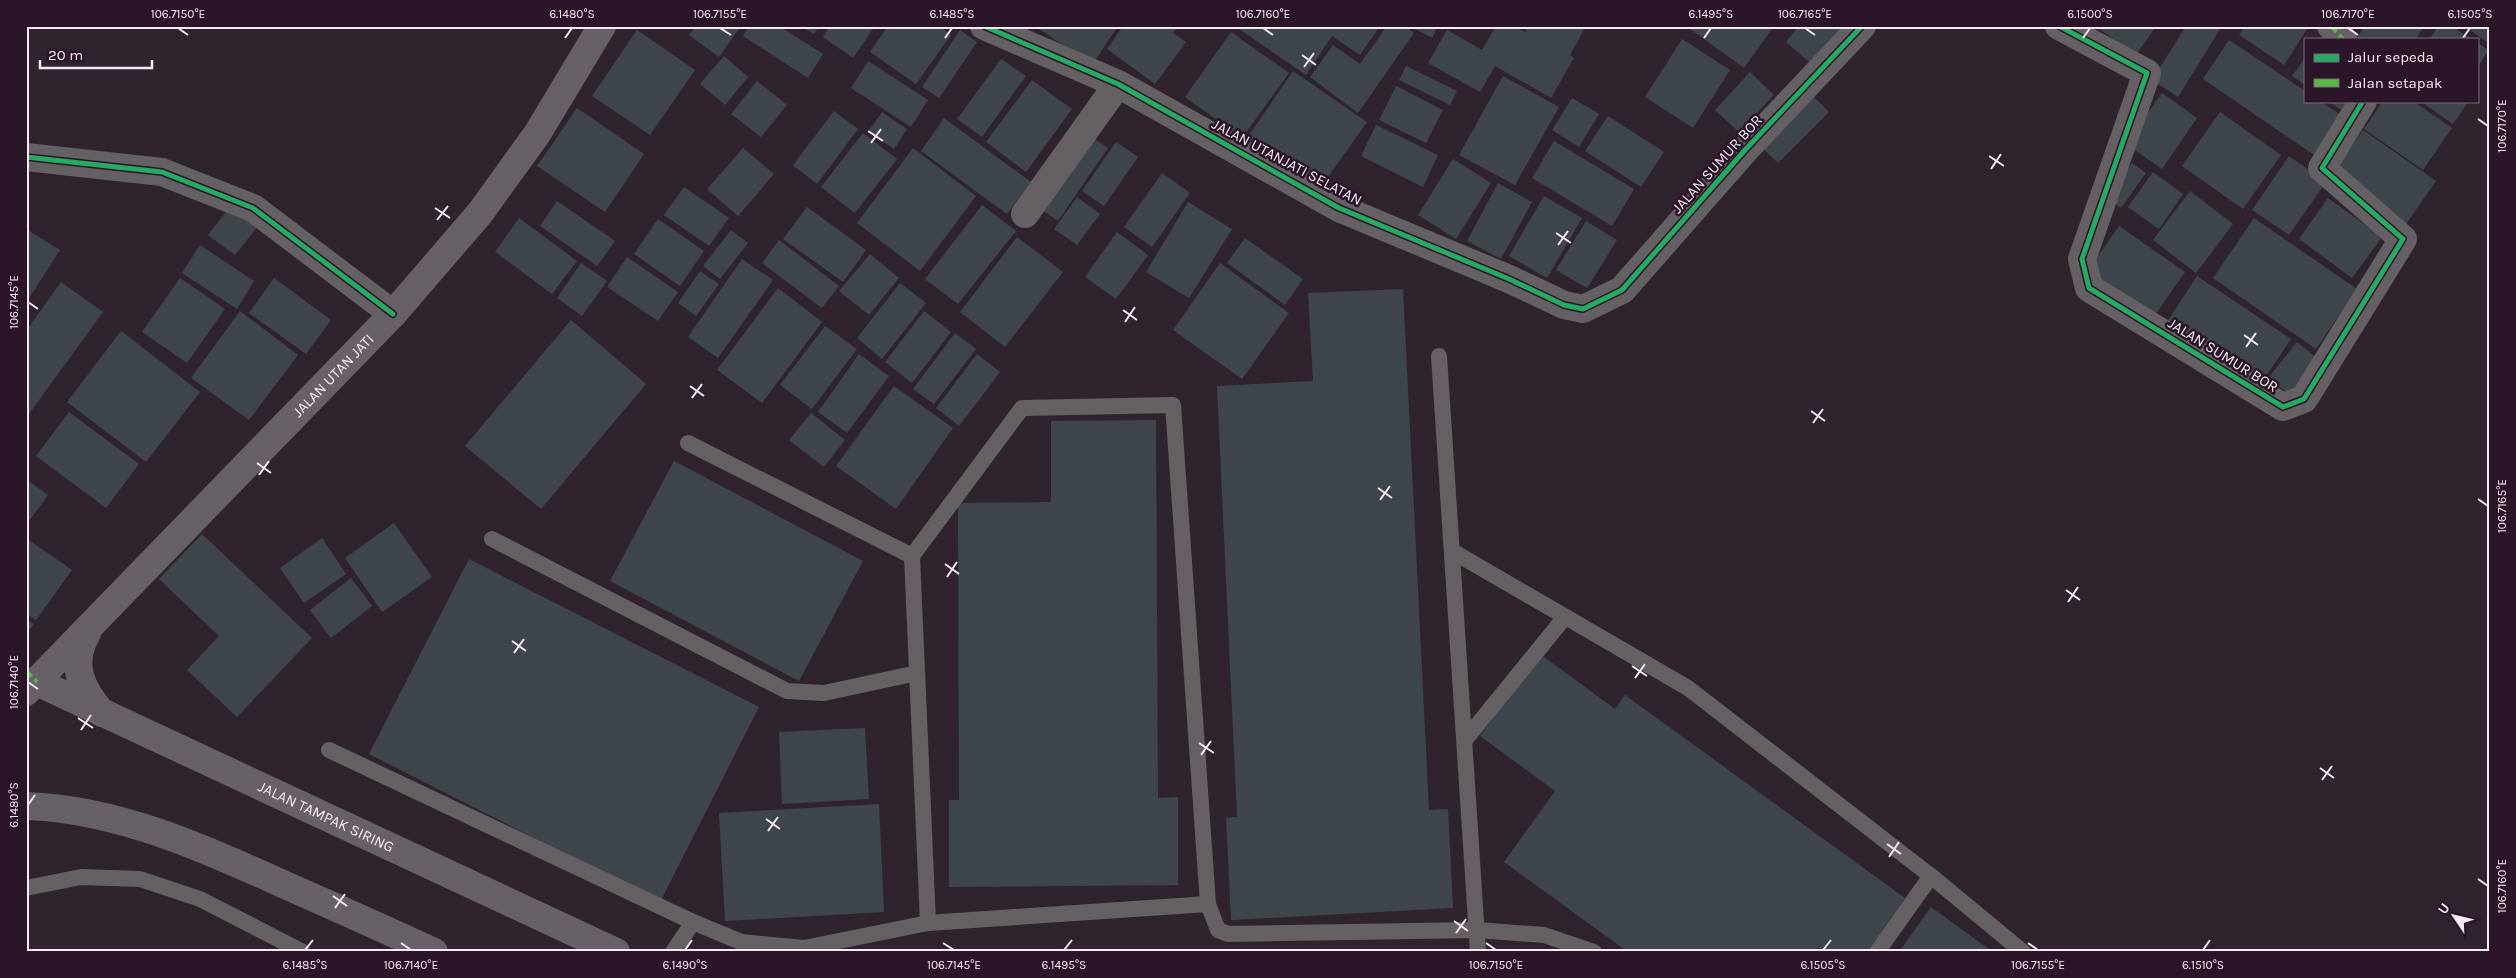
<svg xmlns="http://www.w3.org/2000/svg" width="2516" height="978" font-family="Karla,sans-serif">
  <rect width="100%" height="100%" fill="#2f242e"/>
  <g fill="#3e464b">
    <polygon points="696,26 741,26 719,57 689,35"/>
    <polygon points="749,26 779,26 823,54 808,78 743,36"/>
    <polygon points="801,26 819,26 814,34"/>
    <polygon points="830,26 875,26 853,58 823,37"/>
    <polygon points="888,26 939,26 951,35 916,84 870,52"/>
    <polygon points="1035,26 1118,26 1092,65"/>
    <polygon points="1123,26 1178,26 1173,33 1186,42 1155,84 1107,49"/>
    <polygon points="1235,26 1380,26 1360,55 1332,36 1306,75"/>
    <polygon points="1387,26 1405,26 1414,33 1358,113 1310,77 1333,45 1360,64"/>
    <polygon points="1410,26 1438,26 1432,38"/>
    <polygon points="1496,26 1514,26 1525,32 1528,26 1586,26 1570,55 1574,58 1551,98 1495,66 1480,92 1428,63 1447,30 1482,50"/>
    <polygon points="1686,26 1774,26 1744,68"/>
    <polygon points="1799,26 1838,26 1843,30 1814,66 1786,42"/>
    <polygon points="2095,26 2156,26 2136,55"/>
    <polygon points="2186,26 2215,26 2220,29 2178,97 2152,80"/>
    <polygon points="2245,26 2309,26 2284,65 2239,35"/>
    <polygon points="2365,26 2424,26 2416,39 2356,39"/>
    <polygon points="2438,26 2452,26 2471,39 2430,39"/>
    <polygon points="2464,26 2490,26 2490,44"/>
    <polygon points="637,30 695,70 650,135 592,96"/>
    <polygon points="960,30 977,42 939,98 922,87"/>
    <polygon points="1231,32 1289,73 1242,138 1185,97"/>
    <polygon points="1682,39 1730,70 1693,128 1645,97"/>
    <polygon points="2229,40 2305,91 2305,101 2320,101 2344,117 2317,157 2203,79"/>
    <polygon points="2477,43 2489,50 2477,68"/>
    <polygon points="724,56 748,77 725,105 700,84"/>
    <polygon points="2305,58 2305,85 2292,76"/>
    <polygon points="1001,59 1026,76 982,137 957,119"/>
    <polygon points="868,61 928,100 911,127 851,88"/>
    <polygon points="1406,66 1457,91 1450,105 1399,80"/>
    <polygon points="1293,71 1367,122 1318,191 1245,141"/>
    <polygon points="1750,72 1774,95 1739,132 1715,110"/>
    <polygon points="1503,76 1559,107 1515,185 1459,155"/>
    <polygon points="1032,80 1072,109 1026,172 986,142"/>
    <polygon points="757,81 787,105 761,137 731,114"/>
    <polygon points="1396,86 1443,110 1426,143 1379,120"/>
    <polygon points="1807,90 1829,112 1778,163 1756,142"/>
    <polygon points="2162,93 2197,118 2162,169 2126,144"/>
    <polygon points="1572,98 1599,114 1579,147 1552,130"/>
    <polygon points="2328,101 2347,101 2341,110"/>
    <polygon points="2383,101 2413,101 2452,128 2423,170 2364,129"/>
    <polygon points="2420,101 2469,101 2453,124"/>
    <polygon points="577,108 644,154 605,212 537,166"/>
    <polygon points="834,111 858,129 817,184 793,165"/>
    <polygon points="882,112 907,129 894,149 868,132"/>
    <polygon points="2220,112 2281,155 2243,209 2182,166"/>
    <polygon points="1608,116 1664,152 1641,187 1585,151"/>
    <polygon points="944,118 1031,182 1007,214 921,151"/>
    <polygon points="1376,125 1438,155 1423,187 1361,156"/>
    <polygon points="2363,130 2436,181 2404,227 2331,176"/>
    <polygon points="863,133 897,159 855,213 821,187"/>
    <polygon points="1086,133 1108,148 1058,221 1036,206"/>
    <polygon points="1554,141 1634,189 1612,226 1532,178"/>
    <polygon points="1116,142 1138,157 1104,206 1082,191"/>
    <polygon points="743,148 774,174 738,216 707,189"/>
    <polygon points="913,148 976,196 920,271 857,223"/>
    <polygon points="2289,156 2326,182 2289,235 2252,210"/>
    <polygon points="1453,159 1491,183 1456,239 1418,215"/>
    <polygon points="2132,163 2146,173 2121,208 2107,198"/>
    <polygon points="2153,172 2183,194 2159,229 2128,207"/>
    <polygon points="1162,173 1190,193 1152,247 1124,227"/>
    <polygon points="1498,183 1532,202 1501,259 1467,241"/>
    <polygon points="684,187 729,218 709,246 664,215"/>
    <polygon points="2190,191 2233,224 2196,273 2153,240"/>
    <polygon points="1544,196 1582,218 1547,278 1509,256"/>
    <polygon points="1077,197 1100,214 1077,245 1054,229"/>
    <polygon points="2328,198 2382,237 2352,278 2299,239"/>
    <polygon points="557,201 615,241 597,266 540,226"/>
    <polygon points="1188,202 1232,229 1189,298 1146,272"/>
    <polygon points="232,204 259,225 235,255 208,235"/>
    <polygon points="982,205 1016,231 958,304 925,279"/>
    <polygon points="807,207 866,250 843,282 783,239"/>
    <polygon points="519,218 577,261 552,294 495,252"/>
    <polygon points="2254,218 2357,289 2316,349 2213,278"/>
    <polygon points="658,219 704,251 680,286 634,254"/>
    <polygon points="1586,221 1617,240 1587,288 1556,270"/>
    <polygon points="2119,226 2185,272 2153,318 2087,272"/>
    <polygon points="26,229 60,250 26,303"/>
    <polygon points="731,230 748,243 720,279 703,266"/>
    <polygon points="1117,232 1148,255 1116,299 1085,277"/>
    <polygon points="1017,237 1063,272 1005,347 960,312"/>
    <polygon points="1245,238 1303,279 1285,305 1227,263"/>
    <polygon points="779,240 839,286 822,308 762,263"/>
    <polygon points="200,245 254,281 237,309 182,273"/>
    <polygon points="870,254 899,278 869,315 839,291"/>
    <polygon points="627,257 678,292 658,321 607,287"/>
    <polygon points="742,259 773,280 718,358 688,337"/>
    <polygon points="581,263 607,281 582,316 557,298"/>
    <polygon points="1220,263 1289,313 1242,379 1173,330"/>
    <polygon points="700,271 719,284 696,316 678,303"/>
    <polygon points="2197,276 2291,339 2260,385 2167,322"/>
    <polygon points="180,278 225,309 187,363 142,332"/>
    <polygon points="274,278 331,320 306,354 249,313"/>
    <polygon points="61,282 103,312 26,418 26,331"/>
    <polygon points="900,283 926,303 882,359 857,338"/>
    <polygon points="778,288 822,322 762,403 717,370"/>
    <polygon points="1403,289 1429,810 1448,809 1453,908 1231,920 1226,818 1237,817 1217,386 1313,381 1308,293"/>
    <polygon points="240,311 298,355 249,420 191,378"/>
    <polygon points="924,311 951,332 912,383 885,362"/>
    <polygon points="571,320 646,384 541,509 465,446"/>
    <polygon points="825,326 857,349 812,409 780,385"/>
    <polygon points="121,331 200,392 146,462 67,402"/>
    <polygon points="955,333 976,349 934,404 913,389"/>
    <polygon points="2297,342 2318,359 2290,395 2268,378"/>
    <polygon points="859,354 889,376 847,433 818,412"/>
    <polygon points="977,354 1000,372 959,426 936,408"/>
    <polygon points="894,386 953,428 896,509 836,466"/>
    <polygon points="69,412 139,464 106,508 36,456"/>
    <polygon points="811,413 845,440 824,467 789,440"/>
    <polygon points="1156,420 1158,798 1178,797 1178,885 949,887 949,800 959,800 958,503 1051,502 1051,421"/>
    <polygon points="674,461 863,561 799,681 610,581"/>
    <polygon points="26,479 48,495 26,525"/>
    <polygon points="394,523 432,577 382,612 345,558"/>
    <polygon points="202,534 312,638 237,717 187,670 219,636 159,579"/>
    <polygon points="26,538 72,570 36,620 26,613"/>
    <polygon points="322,538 346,574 304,603 280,568"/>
    <polygon points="469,559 759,707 660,902 369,754"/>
    <polygon points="351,578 372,606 331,638 310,610"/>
    <polygon points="26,619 34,624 26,634"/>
    <polygon points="1540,654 1615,709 1625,695 1905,898 1867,952 1628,952 1504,862 1555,791 1480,736"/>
    <polygon points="865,728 869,799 782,804 779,732"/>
    <polygon points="879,804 884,912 725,921 719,813"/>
    <polygon points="1931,907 1993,952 1899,952"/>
  </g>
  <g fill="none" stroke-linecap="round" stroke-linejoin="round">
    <g stroke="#646064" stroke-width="16">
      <polyline points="1439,356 1478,952"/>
      <polyline points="688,443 912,556"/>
      <polyline points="492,539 787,691 824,693 917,673"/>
      <polyline points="1452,551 1688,688 1931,876 1877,952"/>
      <polyline points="1465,740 1565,617"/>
      <polyline points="329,750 693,922 741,942 804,948 928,923 1208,904"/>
      <polyline points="1931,876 2023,952"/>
      <polyline points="26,888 81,877 140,879 200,899 303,952"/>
      <polyline points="928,923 912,556 1022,408 1173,405 1208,904 1218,930 1228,934 1477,930 1544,935 1594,952"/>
      <polyline points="673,952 693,922"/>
    </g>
    <g stroke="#646064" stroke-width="28">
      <polyline points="984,26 1118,84 1339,208 1509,279 1564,305 1583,309 1622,290 1745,150 1862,26"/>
      <polyline points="2059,26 2147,73 2082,259 2089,288 2283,407 2304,399 2403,239 2322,168 2363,101"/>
      <polyline points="2331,26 2343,39"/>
      <polyline points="26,157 162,172 253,208 393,314"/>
      <polyline points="1025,214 1118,84"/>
    </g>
    <g stroke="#676167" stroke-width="28">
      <path d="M87,633C69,664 81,688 102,713"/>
      <path id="s1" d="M37,682L616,952"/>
      <path id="s2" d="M26,692L393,314L480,213L537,134L602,26"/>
      <path d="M26,806C117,809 204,848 285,885C335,907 384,929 434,952"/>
    </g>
    <g stroke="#58b947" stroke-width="4" stroke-dasharray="8 4" stroke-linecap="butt">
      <polyline points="2331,26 2343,39"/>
      <polyline points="26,671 37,682"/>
    </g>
    <g stroke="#2a1628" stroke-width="8">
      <g id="cycleway">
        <polyline points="984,26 1118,84 1339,208 1509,279 1564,305 1583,309 1622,290 1745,150 1862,26"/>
        <polyline points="2059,26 2147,73 2082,259 2089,288 2283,407 2304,399 2403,239 2322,168 2363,101"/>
        <polyline points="26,157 162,172 253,208 393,314"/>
      </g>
    </g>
    <use href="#cycleway" stroke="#26ab63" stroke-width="5"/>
  </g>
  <path fill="none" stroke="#f7e8f5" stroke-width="2" d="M178,28L188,35M720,28L731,35M1263,28L1273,35M1805,28L1815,35M2348,28L2358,35M565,38L572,28M945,38L952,28M1704,38L1711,28M2083,38L2090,28M2463,38L2470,28M1302,55L1316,65M1304,67L1314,53M2478,119L2488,126M868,131L883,141M871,143L881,129M1989,156L2004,166M1991,169L2001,154M435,208L450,218M437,220L448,206M1556,233L1571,243M1558,245L1568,231M28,302L38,309M1123,310L1137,320M1125,322L1135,307M2244,335L2258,345M2246,347L2256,333M690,386L704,396M692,398L702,384M1811,411L1825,421M1813,423L1823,409M257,463L271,473M259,475L269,461M1378,488L1392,498M2478,499L2488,506M1380,500L1390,486M945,564L959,574M947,577L957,562M2066,590L2080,600M2068,602L2078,587M512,641L526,651M514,653L524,639M1632,666L1647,676M1635,678L1645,664M28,682L38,689M78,718L93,728M81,730L91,715M1199,743L1214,753M1201,755L1211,741M2320,768L2334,778M2322,780L2332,766M28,805L35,795M766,819L780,829M768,831L778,817M1887,844L1901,854M1889,857L1899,842M2478,879L2488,886M333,896L347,906M335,908L345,894M1454,921L1468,931M1456,933L1466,919M401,943L411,950M943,943L954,950M1486,943L1496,950M2028,943L2038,950M305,950L313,940M685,950L692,940M1064,950L1072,940M1823,950L1831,940M2203,950L2210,940"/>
  <g text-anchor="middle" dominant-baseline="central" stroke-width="5" stroke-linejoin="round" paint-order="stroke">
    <g font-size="15" fill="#f7e8f5" stroke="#2a1628">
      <text transform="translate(1287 162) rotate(28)">JALAN UTANJATI SELATAN</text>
      <text transform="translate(1717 164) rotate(-48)">JALAN SUMUR BOR</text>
      <text transform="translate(2223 355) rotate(32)">JALAN SUMUR BOR</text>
      <text stroke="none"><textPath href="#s2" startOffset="441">JALAN UTAN JATI</textPath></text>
      <text stroke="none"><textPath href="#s1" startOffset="319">JALAN TAMPAK SIRING</textPath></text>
    </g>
  </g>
  <rect width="2516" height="978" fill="none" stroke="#2a1628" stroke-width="55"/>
  <rect x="2304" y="38" width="175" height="65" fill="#2a1628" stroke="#7c6a7a"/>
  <rect x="2314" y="54" width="25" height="8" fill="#26ab63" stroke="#7c6a7a"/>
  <text x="2348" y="62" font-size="15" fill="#f7e8f5">Jalur sepeda</text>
  <rect x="2314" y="79" width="25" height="8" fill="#58b947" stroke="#7c6a7a"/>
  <text x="2348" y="88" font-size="15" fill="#f7e8f5">Jalan setapak</text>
  <g transform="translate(2454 916) rotate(305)" stroke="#2a1628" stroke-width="4" paint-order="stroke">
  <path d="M0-4L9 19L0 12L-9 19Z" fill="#f7e8f5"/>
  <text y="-8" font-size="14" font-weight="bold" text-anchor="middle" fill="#f7e8f5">U</text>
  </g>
  <path d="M40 60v8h112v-8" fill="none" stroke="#f7e8f5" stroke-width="2.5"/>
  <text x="48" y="60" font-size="15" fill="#f7e8f5" stroke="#2a1628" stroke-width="4" paint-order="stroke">20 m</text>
  <rect x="28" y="28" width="2460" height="922" fill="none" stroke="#f7e8f5" stroke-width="2"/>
  <g font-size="12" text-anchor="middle" fill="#f7e8f5">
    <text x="178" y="18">106.7150°E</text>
    <text x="572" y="18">6.1480°S</text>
    <text x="720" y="18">106.7155°E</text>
    <text x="952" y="18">6.1485°S</text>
    <text x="1263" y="18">106.7160°E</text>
    <text x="1711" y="18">6.1495°S</text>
    <text x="1805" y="18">106.7165°E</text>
    <text x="2090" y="18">6.1500°S</text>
    <text x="2348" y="18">106.7170°E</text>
    <text x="2470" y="18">6.1505°S</text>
    <text transform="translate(2502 126) rotate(-90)" y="4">106.7170°E</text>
    <text transform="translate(14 302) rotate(-90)" y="4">106.7145°E</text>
    <text transform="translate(2502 506) rotate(-90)" y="4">106.7165°E</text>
    <text transform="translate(14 682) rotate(-90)" y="4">106.7140°E</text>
    <text transform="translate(14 805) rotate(-90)" y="4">6.1480°S</text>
    <text transform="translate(2502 886) rotate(-90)" y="4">106.7160°E</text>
    <text x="305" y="969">6.1485°S</text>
    <text x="411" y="969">106.7140°E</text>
    <text x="685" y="969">6.1490°S</text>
    <text x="954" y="969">106.7145°E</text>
    <text x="1064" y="969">6.1495°S</text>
    <text x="1496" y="969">106.7150°E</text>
    <text x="1823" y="969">6.1505°S</text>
    <text x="2038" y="969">106.7155°E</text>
    <text x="2203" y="969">6.1510°S</text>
  </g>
</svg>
